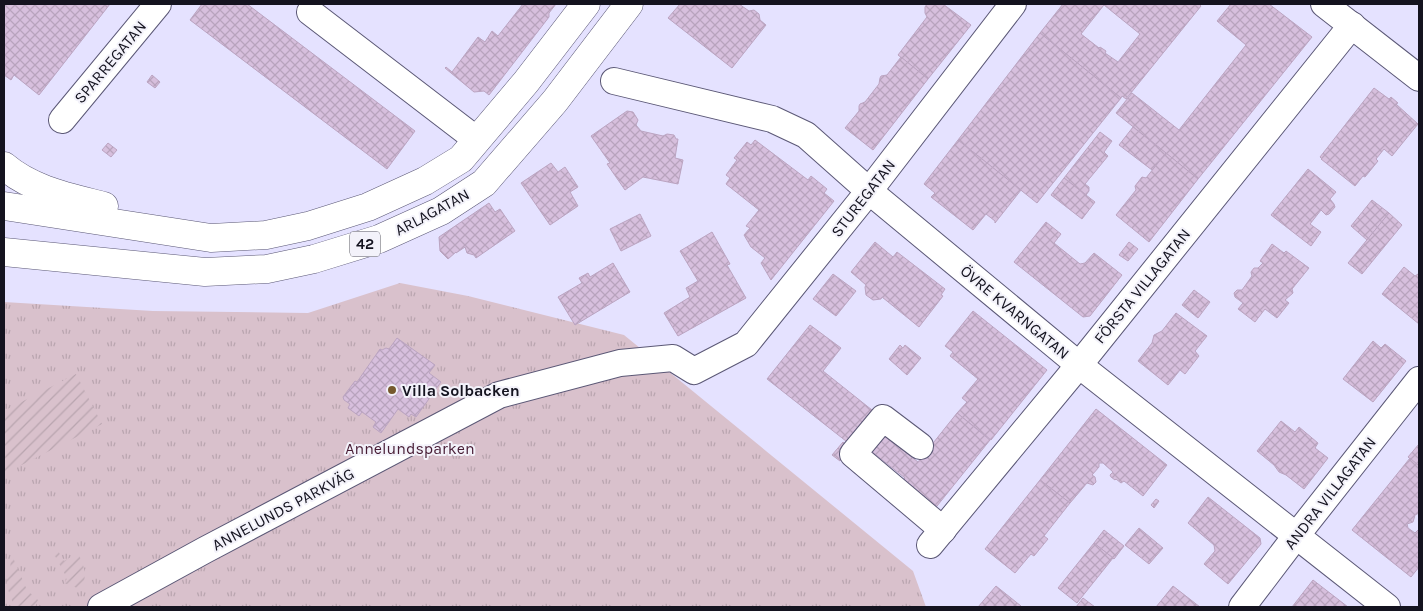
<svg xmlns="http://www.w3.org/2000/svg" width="1423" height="611" font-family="Karla,sans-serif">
  <defs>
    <pattern id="park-tufts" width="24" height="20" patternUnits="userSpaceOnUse" patternTransform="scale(1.25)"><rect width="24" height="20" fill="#d9c1cc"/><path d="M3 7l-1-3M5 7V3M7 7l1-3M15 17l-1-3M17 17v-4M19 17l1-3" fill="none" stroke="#b9a5af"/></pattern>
    <pattern id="garden-furrows" width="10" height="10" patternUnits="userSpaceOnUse" patternTransform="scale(1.25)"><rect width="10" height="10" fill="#d9c1cc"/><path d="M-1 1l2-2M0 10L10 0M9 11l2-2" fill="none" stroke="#b9a5af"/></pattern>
    <pattern id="building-cross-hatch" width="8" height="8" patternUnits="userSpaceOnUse" patternTransform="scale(1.25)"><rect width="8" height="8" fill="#d7bfdd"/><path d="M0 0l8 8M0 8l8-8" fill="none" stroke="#b8a3bd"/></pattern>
  </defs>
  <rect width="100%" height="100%" fill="#e5e2ff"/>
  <polygon fill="url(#park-tufts)" points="400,283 468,296 624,335 913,571 926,607 4,607 4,302 153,311 308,313"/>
  <g fill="url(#garden-furrows)">
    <polygon points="76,374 102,424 4,474 4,411"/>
    <path d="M58,551L64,561L78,553C85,568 87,574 82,590L65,583L67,578L55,556L45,561L44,558Z"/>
    <polygon points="11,553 27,590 38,600 35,607 14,606 7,587 6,575 10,575"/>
  </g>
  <g fill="url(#building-cross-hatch)" stroke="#bba4c1" fill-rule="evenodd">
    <polygon points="4,4 110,4 39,95 14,75 11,80 4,75"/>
    <polygon points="202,4 247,4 415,131 387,169 190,20"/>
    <polygon points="523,4 556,4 549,13 549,17 489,95 484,91 474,92 445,68 446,67 452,72 478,37 485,42 492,31 498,36"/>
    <polygon points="680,4 739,4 749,11 754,10 759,14 760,20 766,25 732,68 668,18"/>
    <polygon points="927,4 943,4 971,25 928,79 898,55 927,17 925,13 925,7"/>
    <path d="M1063,4H1199L1201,6L1126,99L1122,96L1121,98L1040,33ZM1104,5L1140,34L1118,62L1105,53L1106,51L1100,47L1099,48L1081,34Z"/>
    <polygon points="1231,4 1269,4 1312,37 1198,179 1116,113 1132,93 1179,130 1246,45 1217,21"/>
    <polygon points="1040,33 1121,98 1037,203 958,140"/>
    <polygon points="901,57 928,79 873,150 845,128 859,111 859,106 860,104 865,102 879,84 880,78 881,76 887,75"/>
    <polygon points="152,75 160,82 155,88 147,82"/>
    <polygon points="1374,88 1389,99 1391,97 1398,103 1396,104 1418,124 1392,156 1384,149 1376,159 1378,161 1365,177 1363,176 1355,186 1321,159 1322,159 1320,157"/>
    <polygon points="627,111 633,112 638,120 636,125 641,131 663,136 667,134 674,135 676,139 678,139 675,158 683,160 678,184 643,177 625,190 607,164 610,163 591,136"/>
    <polygon points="1133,127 1166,153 1152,170 1119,145"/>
    <polygon points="1100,132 1112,141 1104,152 1108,156 1085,184 1089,187 1089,191 1086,195 1064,178"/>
    <polygon points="755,140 808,180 811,176 827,189 824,193 834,201 771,280 761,263 765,258 751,247 744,235 750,228 746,226 759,210 726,184 730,178 726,175 737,160 734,158 747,142 751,145"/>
    <polygon points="958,140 1021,190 995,223 995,221 986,214 973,230 931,197 935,193 924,184"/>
    <polygon points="108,143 117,150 111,157 102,150"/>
    <polygon points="1166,153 1198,179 1149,242 1116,215 1136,190 1135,186 1142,177 1146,178"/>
    <polygon points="551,163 558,172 565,167 578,187 570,192 578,206 550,225 521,183"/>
    <polygon points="1308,169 1336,192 1330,199 1334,204 1335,207 1329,214 1326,215 1321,210 1310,224 1321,232 1311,246 1271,215"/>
    <polygon points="1064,178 1095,202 1082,219 1051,195"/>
    <polygon points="1372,200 1389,213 1367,240 1351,226"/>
    <polygon points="489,203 495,212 500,209 515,231 476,258 474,255 467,253 465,247 456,253 456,252 448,259 440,251 439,237"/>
    <polygon points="1389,213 1402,225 1362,274 1348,263"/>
    <polygon points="640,214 651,236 621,251 610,229"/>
    <polygon points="1046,222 1061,234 1054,243 1080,264 1085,263 1094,253 1122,275 1090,316 1083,317 1014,262"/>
    <polygon points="712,232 730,264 727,265 746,298 678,336 664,313 690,297 686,288 698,281 680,251"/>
    <polygon points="875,242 893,257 897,252 945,289 941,295 943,296 919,327 882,297 881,299 873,300 866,295 865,287 866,285 851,272"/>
    <polygon points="1129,242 1138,249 1128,261 1119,255"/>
    <polygon points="1272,244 1284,253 1286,251 1309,268 1292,289 1293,293 1285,300 1289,303 1277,318 1265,309 1255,322 1238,309 1243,303 1235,297 1234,293 1237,290 1242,290 1252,276 1251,272 1254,268 1258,268 1263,263 1260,261"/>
    <polygon points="613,263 630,292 575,325 558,297 582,283 579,278 588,273 590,277"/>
    <polygon points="1404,267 1415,276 1418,274 1419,276 1419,324 1382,294"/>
    <polygon points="833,274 856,291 836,316 813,299"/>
    <polygon points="1194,290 1210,302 1198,318 1182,305"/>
    <polygon points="973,311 1047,370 991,440 957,413 967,402 962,398 978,379 950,356 953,352 945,346"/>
    <polygon points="1176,313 1207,336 1195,351 1199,356 1185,374 1180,370 1168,385 1138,361 1152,343 1154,335 1162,331"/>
    <polygon points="810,325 841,348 823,371 877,414 851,445 767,379"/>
    <polygon points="397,338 435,365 429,373 441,382 416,417 411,414 409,417 398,409 381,433 373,427 376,422 362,412 359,416 348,408 350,404 344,400 343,397 355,381 357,382 380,349 382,350 386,348 389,349"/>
    <polygon points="1373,341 1381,348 1385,344 1406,361 1373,402 1343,379"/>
    <polygon points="900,345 903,348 905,345 921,358 907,375 889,359"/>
    <polygon points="1096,409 1167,465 1143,496 1124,481 1121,483 1116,479 1115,480 1111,477 1110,475 1113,472 1103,463 1099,463 1099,467 1092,475 1095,477 1096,482 1093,485 1087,483 1070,503 1040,480"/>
    <polygon points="957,413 990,440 933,511 900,484 905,478 866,447 881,433 918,462"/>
    <polygon points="1281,421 1295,432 1299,427 1318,443 1315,448 1328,458 1304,489 1286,475 1279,472 1274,465 1257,451"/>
    <polygon points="843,442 850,448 840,461 832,455"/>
    <polygon points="1419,444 1419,466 1408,457"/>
    <polygon points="1410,458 1419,466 1419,513 1415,515 1413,522 1407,524 1408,528 1415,533 1419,529 1419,567 1411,577 1352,530"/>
    <polygon points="1040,480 1070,503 1044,536 1048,539 1034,556 1031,554 1015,573 985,549"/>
    <polygon points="1208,497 1260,538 1261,544 1228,584 1204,564 1215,551 1214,545 1188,523"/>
    <polygon points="1156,499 1159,501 1154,508 1151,505"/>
    <polygon points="1139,528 1163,548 1149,564 1125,545"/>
    <polygon points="1104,530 1124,546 1114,559 1094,543"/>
    <polygon points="1094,543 1113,558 1077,603 1058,588"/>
    <polygon points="1313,580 1348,607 1292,607"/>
    <polygon points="996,586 1021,606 1020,607 978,607"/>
    <polygon points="1173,586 1200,607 1156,607"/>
    <polygon points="1083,598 1095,607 1076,607"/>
  </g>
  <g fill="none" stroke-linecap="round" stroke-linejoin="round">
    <g stroke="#5b5876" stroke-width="28">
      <g id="minor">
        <polyline points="1324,4 1419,78"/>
        <polyline points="310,12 477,140"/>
        <polyline points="614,81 772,119 806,135 869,191 1079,365 1387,607"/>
        <polyline points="62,120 158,4"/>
        <polyline points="920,446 883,418 853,454 943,530"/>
        <polyline points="930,545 1079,365 1352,25"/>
        <polyline points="101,607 205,550 499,395 620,363 673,358 694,371 746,344 869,191 1013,4"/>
        <polyline points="1242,607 1296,536 1419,380"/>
      </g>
    </g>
    <g stroke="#5b5876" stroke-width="29">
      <g id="major">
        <path d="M4,166C32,190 69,197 104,206"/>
        <polyline points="4,206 211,238 266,235 308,226 368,207 425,181 461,159 526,82 586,4"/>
        <polyline points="4,252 205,272 267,269 314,259 379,239 441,211 484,183 555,101 629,4"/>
      </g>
    </g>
    <use href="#minor" stroke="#fff" stroke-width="26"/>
    <use href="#major" stroke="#fff" stroke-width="28"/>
  </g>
  <circle fill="#76592d" stroke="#f3f2fa" stroke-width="2" cx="392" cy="390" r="5"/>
  <g text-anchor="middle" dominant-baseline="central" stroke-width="4" stroke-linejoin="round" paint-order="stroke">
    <rect fill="#f3f2fa" stroke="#575661" stroke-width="1" x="350" y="231.5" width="30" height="25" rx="4"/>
    <g font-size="15" font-weight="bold" fill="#14131f">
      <text x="365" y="244">42</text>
    </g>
    <g font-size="16" fill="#14131f" stroke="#f3f2fa">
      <text transform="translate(110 62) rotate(-50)">SPARREGATAN</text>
      <text transform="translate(863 198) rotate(-52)">STUREGATAN</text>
      <text transform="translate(432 212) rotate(-28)">ARLAGATAN</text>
      <text transform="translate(1142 286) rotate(-51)">FÖRSTA VILLAGATAN</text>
      <text transform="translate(1015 312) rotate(40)">ÖVRE KVARNGATAN</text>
      <text transform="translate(1330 493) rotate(-52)">ANDRA VILLAGATAN</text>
      <text transform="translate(283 509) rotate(-28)">ANNELUNDS PARKVÄG</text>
    </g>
    <g font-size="16" font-weight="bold" fill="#14131f" stroke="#f3f2fa" text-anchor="start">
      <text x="402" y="390">Villa Solbacken</text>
    </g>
    <g font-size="16" fill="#471c34" stroke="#f3f2fa">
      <text x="410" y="448">Annelundsparken</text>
    </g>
  </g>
  <rect width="1423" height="611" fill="none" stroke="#14131f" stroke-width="10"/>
</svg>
